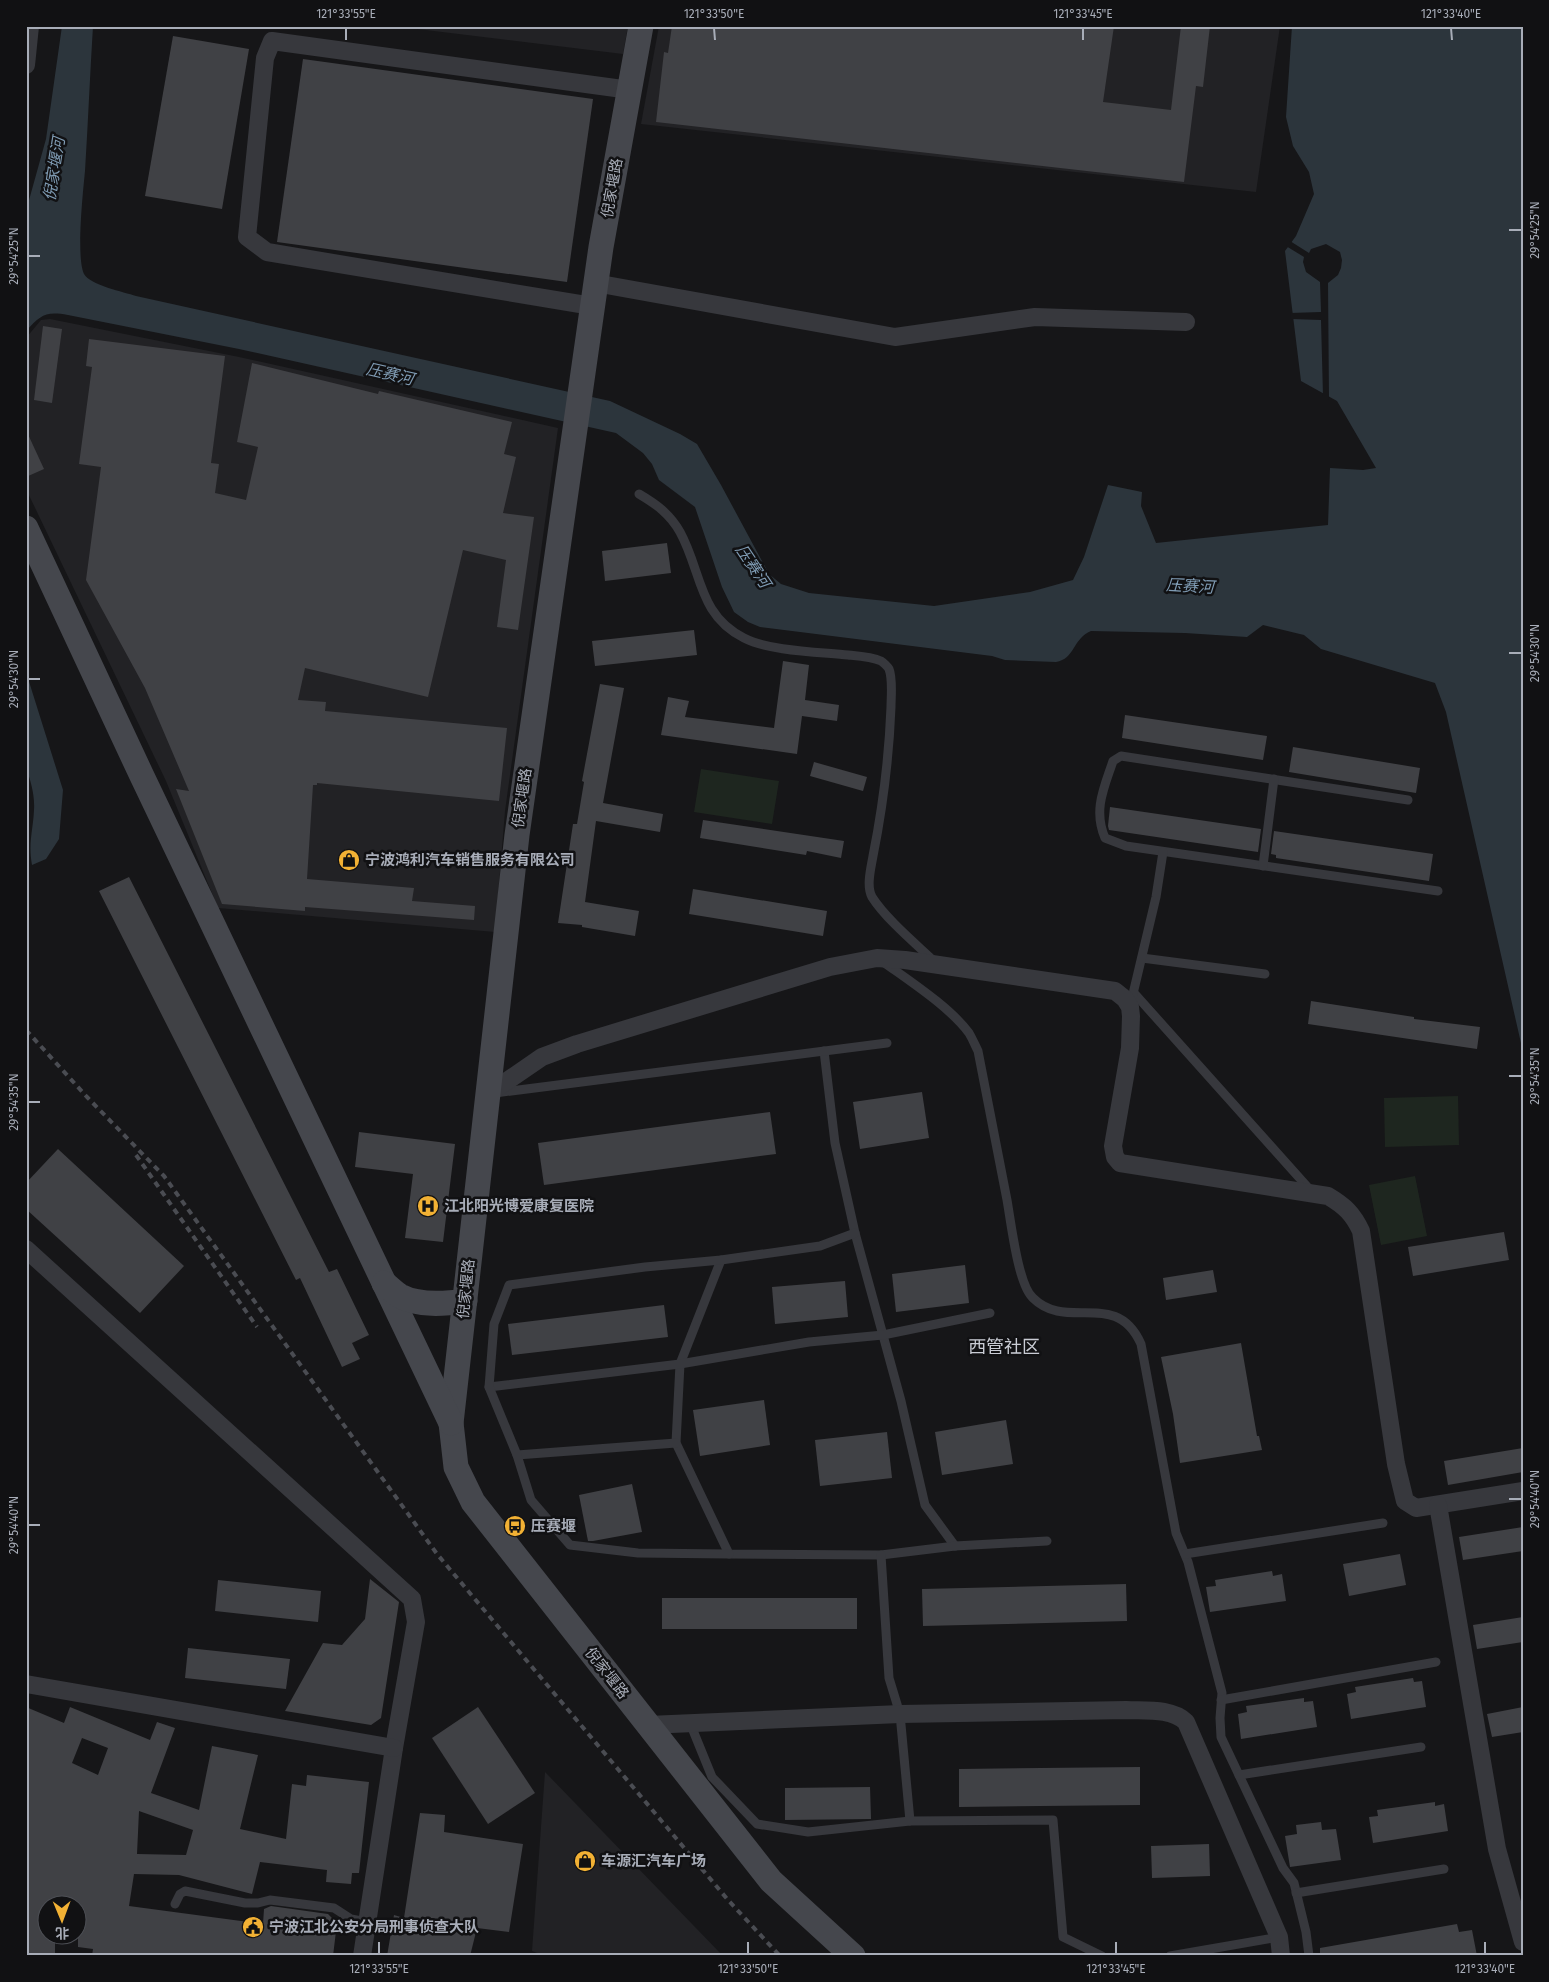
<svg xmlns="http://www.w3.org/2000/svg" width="1549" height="1982" font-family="'Fira Sans','Noto Sans SC',sans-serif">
  <rect width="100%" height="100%" fill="#161618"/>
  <g fill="#222225">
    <polygon points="393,26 628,26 623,54"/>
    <polygon points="659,26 1280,26 1256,192 641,124"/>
    <polygon points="50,319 239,357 558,428 505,811 495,932 218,908 166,781 26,489 26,338 41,320"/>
    <polygon points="545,1772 723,1956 545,1956 532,1951"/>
  </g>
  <g fill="#1e261f">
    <polygon points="701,769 779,781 772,824 694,812"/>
    <polygon points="1458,1096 1459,1145 1385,1147 1384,1098"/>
    <polygon points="1415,1176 1427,1236 1381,1245 1369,1185"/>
  </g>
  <g fill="#2c353c">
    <path d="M62,26H93C90,74 88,123 85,171C83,192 76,257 84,274C90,285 124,292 136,296L610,401L680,434L697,444L721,485L769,574L781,584L809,593L934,606L1030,592L1073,580L1084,557L1108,485L1142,492L1141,506L1156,543L1328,525L1330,468L1363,470L1376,468L1337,401L1301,381L1285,251L1296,236L1314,194L1309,172L1293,146L1286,117L1292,26H1523V1052L1446,712L1435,683L1321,649L1304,635L1263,625L1247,637L1185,633L1091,631C1073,638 1075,659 1056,662L1005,660L992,656L760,627L748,622L734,612L722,587L695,507L659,480L652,464L643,453L616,433L239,349L68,315C45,311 41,315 26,331V211L46,139Z"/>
    <path d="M26,672L63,790L59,839L46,859L32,865C28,843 33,831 34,810C35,796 31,781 26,768Z"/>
  </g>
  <polygon fill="#161618" points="1290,241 1309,253 1311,249 1326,244 1340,252 1342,260 1341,268 1338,275 1328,283 1329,400 1323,396 1321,320 1291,319 1290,313 1321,312 1320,282 1306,272 1303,262 1304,257 1286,246"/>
  <g fill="#404145" fill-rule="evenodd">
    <polygon points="672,26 1114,26 1103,102 1171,110 1181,26 1210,26 1203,87 1196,86 1184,182 656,122 664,52 668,53"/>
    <polygon points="173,36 249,49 222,209 145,196"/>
    <polygon points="303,59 593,99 567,282 277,242"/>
    <polygon points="43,326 62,329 52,403 34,400"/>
    <polygon points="89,339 225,356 211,463 219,464 215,493 246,500 258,447 237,442 252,363 378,394 379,391 512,422 504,454 516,457 503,513 534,517 518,630 497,627 506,560 463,550 428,697 305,668 298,700 326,702 325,711 507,728 499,801 317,783 317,785 313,785 307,879 414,888 412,901 475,906 474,920 305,907 305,911 222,904 176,789 189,791 145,688 86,580 101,467 79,464 92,367 86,366"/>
    <polygon points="26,430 44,469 26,477"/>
    <polygon points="667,543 671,573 605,581 602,551"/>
    <polygon points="694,630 697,655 595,666 592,641"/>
    <polygon points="783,661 809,665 805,700 839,705 837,721 802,716 797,754 661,735 668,697 689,701 685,717 774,728"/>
    <polygon points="600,684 624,688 603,803 663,814 660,832 596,821 585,902 639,911 635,936 582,927 582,925 558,923 573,824 577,824 584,782 582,781"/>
    <polygon points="1125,715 1267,736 1263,760 1122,738"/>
    <polygon points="1293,747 1420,768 1416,793 1289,772"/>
    <polygon points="814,762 867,777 863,791 810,776"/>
    <polygon points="1110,807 1261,829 1258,852 1109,830 1108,826"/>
    <polygon points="703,820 844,841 841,858 807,851 806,855 700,838"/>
    <polygon points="1274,831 1433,854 1429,881 1276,858 1276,855 1271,854"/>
    <polygon points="129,877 329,1272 337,1269 369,1335 352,1343 360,1359 342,1367 300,1278 296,1280 99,891"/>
    <polygon points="693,889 827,911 823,936 689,914"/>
    <polygon points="1311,1001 1414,1017 1414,1019 1480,1027 1477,1049 1308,1024"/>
    <polygon points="922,1092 929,1138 860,1149 853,1102"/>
    <polygon points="770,1112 776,1154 544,1185 538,1143"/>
    <polygon points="359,1132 455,1144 443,1242 405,1238 413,1174 355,1167"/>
    <polygon points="58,1149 184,1266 140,1313 26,1209 26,1183"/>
    <polygon points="1504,1232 1509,1260 1413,1276 1408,1247"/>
    <polygon points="965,1265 969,1303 896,1312 892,1274"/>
    <polygon points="1213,1270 1217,1292 1166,1300 1163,1278"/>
    <polygon points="845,1281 848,1317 775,1324 772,1287"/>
    <polygon points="664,1305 668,1337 512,1355 508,1324"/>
    <polygon points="1241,1343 1257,1436 1259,1436 1262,1450 1180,1463 1173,1414 1161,1357"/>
    <polygon points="764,1400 770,1445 700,1456 693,1410"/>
    <polygon points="1006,1420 1013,1464 942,1475 935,1432"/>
    <polygon points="887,1432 892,1478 820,1486 815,1440"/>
    <polygon points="1523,1448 1523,1472 1448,1485 1444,1461"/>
    <polygon points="632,1484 642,1532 593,1541 588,1541 579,1495"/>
    <polygon points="1523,1527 1523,1551 1463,1560 1459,1537"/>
    <polygon points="1400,1554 1406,1585 1349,1596 1343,1564"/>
    <polygon points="1272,1571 1273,1576 1282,1574 1286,1601 1210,1612 1206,1587 1216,1586 1215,1580"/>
    <polygon points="370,1579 399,1602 381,1718 371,1725 285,1711 323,1643 342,1645 365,1619"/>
    <polygon points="218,1580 321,1591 318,1622 215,1611"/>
    <polygon points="1126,1584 1127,1621 923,1626 922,1589"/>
    <rect x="662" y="1598" width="195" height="31"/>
    <polygon points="1523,1617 1523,1642 1477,1649 1473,1625"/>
    <polygon points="188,1648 290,1659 286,1689 185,1678"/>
    <polygon points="1413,1678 1414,1682 1422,1681 1426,1707 1351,1719 1347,1694 1356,1692 1355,1687"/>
    <polygon points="1304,1698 1304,1702 1313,1701 1317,1727 1241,1739 1238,1714 1247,1712 1246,1706"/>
    <path d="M26,1707L64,1723L70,1707L150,1740L157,1722L175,1728L151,1793L199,1810L212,1746L258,1755L240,1829L286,1839L292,1784L306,1786L307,1775L369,1782L359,1873H352L351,1884L326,1882L327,1870L260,1862L252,1894L179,1875L134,1874L129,1906L263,1924L264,1909L271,1906L328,1914L337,1923L333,1956H92L93,1949L78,1947V1904H48V1934H55V1956H26ZM82,1738L108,1748L98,1775L72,1763ZM139,1811L193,1830L186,1855L137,1854Z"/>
    <polygon points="478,1707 535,1793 488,1824 432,1738"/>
    <polygon points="1523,1707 1523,1732 1492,1737 1487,1714"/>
    <polygon points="1140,1767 1140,1805 959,1807 959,1769"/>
    <polygon points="870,1787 871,1819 785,1820 785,1788"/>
    <polygon points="1435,1802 1435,1806 1444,1804 1448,1831 1373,1843 1369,1817 1378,1816 1377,1810"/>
    <polygon points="420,1813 445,1815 444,1832 523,1844 509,1932 477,1928 470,1956 387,1956 394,1915 404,1918"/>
    <polygon points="1321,1822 1322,1830 1336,1829 1341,1860 1290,1867 1285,1836 1297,1834 1296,1825"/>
    <polygon points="1209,1844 1210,1876 1152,1878 1151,1846"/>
    <polygon points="1457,1924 1459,1932 1472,1930 1477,1956 1320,1956 1320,1948"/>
  </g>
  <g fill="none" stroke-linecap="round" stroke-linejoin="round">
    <g stroke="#37383d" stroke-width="9">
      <path d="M639,494C656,504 670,514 680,532C702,572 698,615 744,638C769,651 819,652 848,655C858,656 872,657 881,661C883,662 888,667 889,669C893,679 891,696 891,707C889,757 883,806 873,856C871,868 866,886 872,897C886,919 916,944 935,962"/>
      <path d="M1408,800L1121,756L1113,761C1104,788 1093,810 1105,838L1126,846L1438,891"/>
      <polyline points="1263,866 1274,779"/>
      <polyline points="1142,958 1265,974"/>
      <path d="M882,961C908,980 950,1007 969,1033C972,1038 975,1045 978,1051C988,1100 997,1150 1007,1200C1011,1222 1018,1285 1033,1298C1067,1332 1116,1288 1141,1344L1176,1533L1188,1562L1222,1693L1220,1718L1221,1737L1283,1868L1294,1883L1306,1932L1309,1956"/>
      <polyline points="1134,993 1312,1192"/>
      <polyline points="1132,998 1156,897 1163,852"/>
      <polyline points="824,1051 835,1143 855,1233 901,1401 925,1505 955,1546"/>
      <polyline points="495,1093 887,1043"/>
      <polyline points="721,1260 680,1364 676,1443 729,1554 881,1555 955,1546 1047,1541"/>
      <polyline points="489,1387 680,1364 809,1342 883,1335 990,1313"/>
      <polyline points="517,1455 676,1443"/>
      <polyline points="729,1554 638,1553 570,1545 531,1500 517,1455 489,1387 494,1324 509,1285 645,1267 721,1260 820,1246 855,1233"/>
      <polyline points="1185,1554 1383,1523"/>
      <polyline points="881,1555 889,1678 900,1714 910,1821"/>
      <polyline points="1221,1700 1436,1662"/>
      <polyline points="690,1723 712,1777 757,1824 808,1832 910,1821 1053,1820 1063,1937 1102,1956"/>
      <polyline points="1239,1775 1421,1747"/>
      <polyline points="1296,1893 1444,1869"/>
      <polyline points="175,1904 180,1894 185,1891 245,1903 258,1903 270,1900 334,1908 351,1919 367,1922"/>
      <polyline points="1170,1956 1279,1937"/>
    </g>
    <g stroke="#37383d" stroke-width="18">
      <polyline points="26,65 30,26"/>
      <polyline points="595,283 895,337 1035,317 1186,322"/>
      <polyline points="592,306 267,252 247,237 265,58 272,41 630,90"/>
      <path d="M488,1094L542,1057L577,1044L830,967L877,958L905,960L1115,991L1125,999L1130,1007L1131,1016L1130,1048L1113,1146L1115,1157L1120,1163L1328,1196C1345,1206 1353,1214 1361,1231L1396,1464L1405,1501L1416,1508L1523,1491"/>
      <polyline points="26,1249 412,1599 416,1622 394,1748 362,1956"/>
      <polyline points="1438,1505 1497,1849 1523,1942"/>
      <polyline points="26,1684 394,1748"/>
      <path d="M648,1725L900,1714L1126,1710C1146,1711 1171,1708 1186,1722L1279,1937L1281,1956"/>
    </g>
    <g stroke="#45474d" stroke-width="25">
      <polyline points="641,26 601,247 517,835 451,1423 456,1467 473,1502 771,1881 853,1956"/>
      <polyline points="26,528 141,774 451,1423"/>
      <path d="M384,1283C389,1287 395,1293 400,1296C419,1306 444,1304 465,1301"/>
    </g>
    <g stroke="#4a4c52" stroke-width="4" stroke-dasharray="6 5" stroke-linecap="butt">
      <polyline points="26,1030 87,1097 164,1176 437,1554 728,1900 780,1956"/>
      <polyline points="136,1155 257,1327"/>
    </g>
  </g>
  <path fill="none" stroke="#a8adb8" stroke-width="2" d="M346,28V40M714,28L715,40M1083,28V40M1451,28L1452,40M1509,230H1522M28,256H40M1509,653H1522M28,679H40M1509,1076H1522M28,1102H40M1509,1499H1522M28,1525H40M379,1942V1954M748,1942V1954M1116,1942V1954M1485,1942V1954"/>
  <defs>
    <g id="shop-disc" transform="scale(1.125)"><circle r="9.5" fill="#f2b134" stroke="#111113"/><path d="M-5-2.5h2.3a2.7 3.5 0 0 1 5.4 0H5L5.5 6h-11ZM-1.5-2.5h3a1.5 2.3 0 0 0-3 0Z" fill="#111"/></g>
    <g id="hospital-disc" transform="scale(1.125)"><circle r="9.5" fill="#f2b134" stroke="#111113"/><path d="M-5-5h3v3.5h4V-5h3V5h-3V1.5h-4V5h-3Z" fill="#111"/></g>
    <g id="bus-disc" transform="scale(1.125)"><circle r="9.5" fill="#f2b134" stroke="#111113"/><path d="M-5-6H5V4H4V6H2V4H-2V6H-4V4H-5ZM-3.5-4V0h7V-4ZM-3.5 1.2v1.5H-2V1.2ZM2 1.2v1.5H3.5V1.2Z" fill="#111"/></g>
    <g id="civic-disc" transform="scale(1.125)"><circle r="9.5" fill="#f2b134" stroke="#111113"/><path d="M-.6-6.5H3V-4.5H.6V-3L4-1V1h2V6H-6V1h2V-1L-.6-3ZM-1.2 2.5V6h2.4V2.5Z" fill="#111"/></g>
  </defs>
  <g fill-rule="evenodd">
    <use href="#shop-disc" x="349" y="860"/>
    <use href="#hospital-disc" x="428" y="1206"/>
    <use href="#bus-disc" x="515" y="1526"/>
    <use href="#shop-disc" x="585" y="1861"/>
    <use href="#civic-disc" x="253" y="1927"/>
  </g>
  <g text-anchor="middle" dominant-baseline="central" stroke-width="5" stroke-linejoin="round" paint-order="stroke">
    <g font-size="15" fill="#a8adb8" stroke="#111113">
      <text transform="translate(612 188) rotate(-80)">倪家堰路</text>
      <text transform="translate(522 798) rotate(-82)">倪家堰路</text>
      <text transform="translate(466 1289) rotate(-84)">倪家堰路</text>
      <text transform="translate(607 1673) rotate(52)">倪家堰路</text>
    </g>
    <g font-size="15" font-weight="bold" fill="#a8adb8" stroke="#111113" text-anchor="start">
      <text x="365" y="860">宁波鸿利汽车销售服务有限公司</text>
      <text x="444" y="1206">江北阳光博爱康复医院</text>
      <text x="531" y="1526">压赛堰</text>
      <text x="601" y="1861">车源汇汽车广场</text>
      <text x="269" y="1927">宁波江北公安分局刑事侦查大队</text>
    </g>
    <g font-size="16" font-style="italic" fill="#7f9bb3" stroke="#111113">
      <text transform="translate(54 169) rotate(-81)">倪家堰河</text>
      <text transform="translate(390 374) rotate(13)">压赛河</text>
      <text transform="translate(753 566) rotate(56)">压赛河</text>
      <text transform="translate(1190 586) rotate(3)">压赛河</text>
    </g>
    <g font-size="18" fill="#c9ccd4" stroke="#111113">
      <text x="1004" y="1347">西管社区</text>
    </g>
  </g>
  <rect width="1549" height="1982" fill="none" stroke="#111113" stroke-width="55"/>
  <g transform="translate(62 1920) rotate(179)"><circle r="24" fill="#111113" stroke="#4d4f55"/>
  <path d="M0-4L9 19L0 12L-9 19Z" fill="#f2b134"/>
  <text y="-8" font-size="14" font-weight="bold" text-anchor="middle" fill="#a8adb8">北</text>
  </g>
  <rect x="28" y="28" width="1494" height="1926" fill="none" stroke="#a8adb8" stroke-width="2"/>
  <g font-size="12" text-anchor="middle" fill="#a8adb8">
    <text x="346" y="18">121°33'55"E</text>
    <text x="714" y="18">121°33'50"E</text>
    <text x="1083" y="18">121°33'45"E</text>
    <text x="1451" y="18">121°33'40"E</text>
    <text transform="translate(1535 230) rotate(-90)" y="4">29°54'25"N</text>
    <text transform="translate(14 256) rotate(-90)" y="4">29°54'25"N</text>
    <text transform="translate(1535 653) rotate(-90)" y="4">29°54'30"N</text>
    <text transform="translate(14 679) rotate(-90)" y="4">29°54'30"N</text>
    <text transform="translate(1535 1076) rotate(-90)" y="4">29°54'35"N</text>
    <text transform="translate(14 1102) rotate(-90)" y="4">29°54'35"N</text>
    <text transform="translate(1535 1499) rotate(-90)" y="4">29°54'40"N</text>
    <text transform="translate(14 1525) rotate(-90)" y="4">29°54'40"N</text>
    <text x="379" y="1973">121°33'55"E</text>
    <text x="748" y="1973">121°33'50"E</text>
    <text x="1116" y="1973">121°33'45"E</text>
    <text x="1485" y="1973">121°33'40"E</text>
  </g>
</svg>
